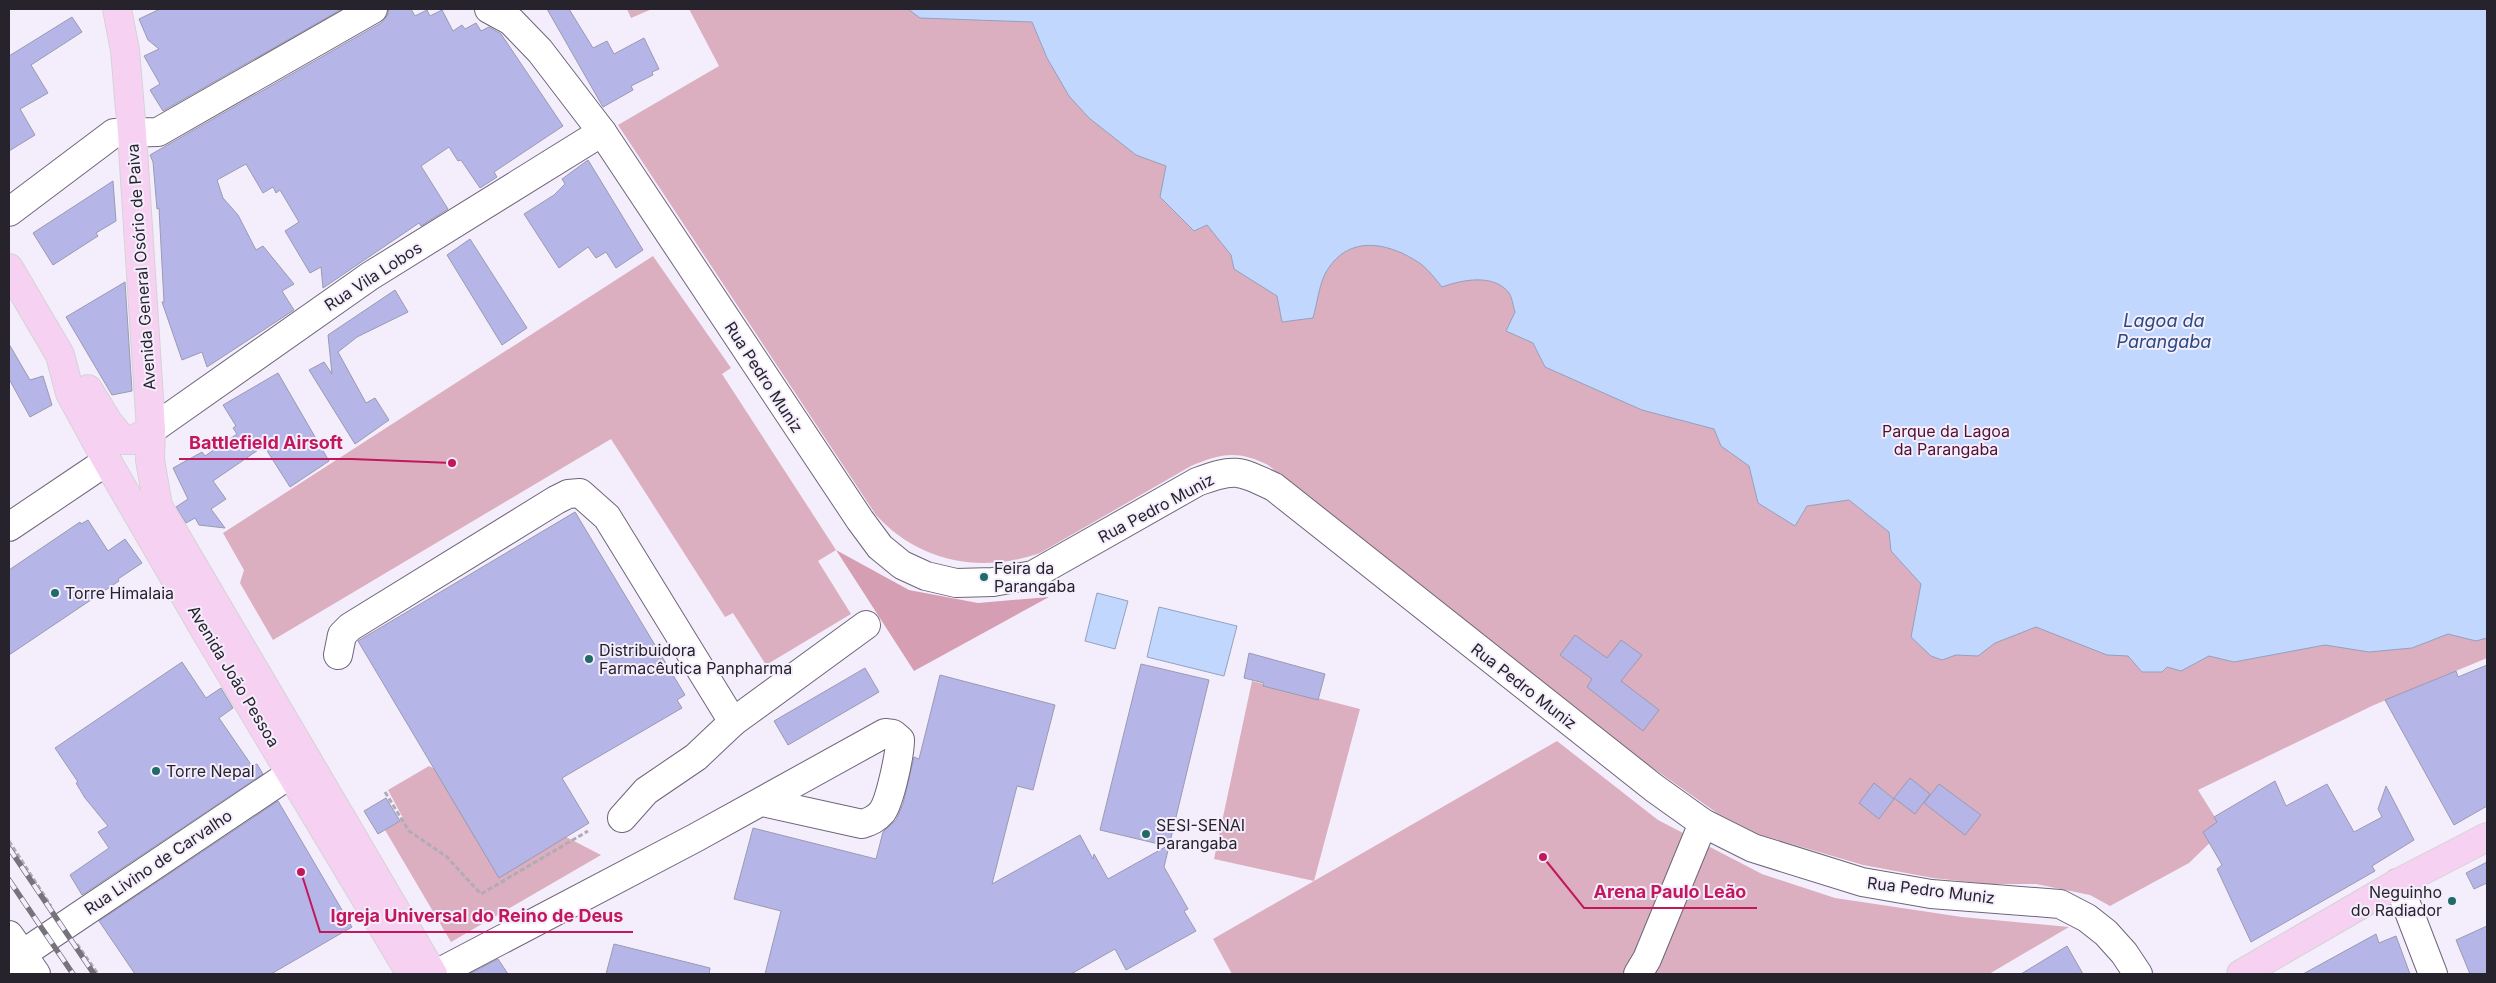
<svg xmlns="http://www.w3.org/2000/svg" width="2496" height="983" font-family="Inter,sans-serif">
  <rect width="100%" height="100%" fill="#f4eefc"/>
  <g fill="#dbafbf">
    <polygon points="627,9 652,9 631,18"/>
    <path d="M689,9H2487V658L2374,705L2198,790L2223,830L2189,863L2110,906L2090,895L2036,884H1988L1933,878L1863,865L1761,835L1717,813L1630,752L1268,465C1238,450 1221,453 1191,466L1040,553C980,574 919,562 876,515L618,125L719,66Z"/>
    <polygon points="653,256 731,368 722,374 836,550 818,561 851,614 766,665 733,613 725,617 611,439 273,640 240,583 244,570 223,533"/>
    <polygon points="1252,681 1360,709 1314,881 1557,741 1658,820 1762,874 1835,898 1962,917 2069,927 1989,974 1232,974 1213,939 1314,881 1214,859"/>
    <polygon points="429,766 601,855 451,942 385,830 403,818 388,790"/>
  </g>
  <polygon fill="#d69eb3" points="836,550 909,590 978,603 1049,597 914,671"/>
  <g fill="#c1d7fd" stroke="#93a1be">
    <path d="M908,9H2487V638L2476,641L2448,634L2412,648L2369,652L2325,645L2234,662L2209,656L2181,671L2167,667L2162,672H2142L2128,656L2107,655L2036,627L1995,643L1978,656L1956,655L1942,660L1931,656L1911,637L1921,584L1891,551L1889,532L1849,500L1807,506L1795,526L1758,503L1749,466L1721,446L1714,429L1642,410L1545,367L1533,343L1506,331L1515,312C1513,306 1512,297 1509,293C1494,273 1461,280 1442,287C1436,280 1429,270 1421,264C1389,242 1347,233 1325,274C1319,286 1317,304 1313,318L1282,322L1277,296L1234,269L1231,255L1207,225L1194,231L1160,197L1166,166L1136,155L1089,118L1069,96L1047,58L1032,22L920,18Z"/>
    <polygon points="1097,593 1128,601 1115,649 1085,641"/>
    <polygon points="1159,607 1237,626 1224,676 1147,657"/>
  </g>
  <g fill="#b5b5e8" stroke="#9a9ab1">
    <polygon points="160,9 342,9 163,111 150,90 160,84 144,56 159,49 148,40 139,19"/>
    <polygon points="389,9 411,9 415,16 427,10 430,16 442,10 453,31 462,25 465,29 476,23 481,31 489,27 501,34 563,126 494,172 497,177 480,188 461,160 458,161 449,147 421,166 448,209 421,226 419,223 323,288 321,267 310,273 285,231 299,222 280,190 276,193 273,187 263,193 246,164 217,180 223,198 238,215 256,250 263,246 294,284 282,291 294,310 207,367 202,352 182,360 162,302 164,302 159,208 157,209 153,162 150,155 381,23 387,16"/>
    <polygon points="547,9 569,9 593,48 607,41 614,54 644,38 659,69 652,72 653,75 631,86 633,90 603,107"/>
    <polygon points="72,17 82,32 31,65 48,93 20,109 35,135 9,151 9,56"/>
    <polygon points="588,160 643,250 616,268 606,252 596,258 588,247 559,268 524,214 554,195 565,184 562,179"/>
    <polygon points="113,181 116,221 96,233 98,236 53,265 33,233"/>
    <polygon points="470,239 527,328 502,345 447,255"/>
    <polygon points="125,282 132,391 112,395 66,317"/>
    <polygon points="395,290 408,312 357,337 338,352 366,403 375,398 389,420 355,444 309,370 324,362 332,374 328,335"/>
    <polygon points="9,344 30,380 43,376 52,405 30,417 9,379"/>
    <polygon points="278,373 329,461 290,487 264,446 213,481 226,499 211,509 225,528 199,525 195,518 186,523 176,507 188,499 173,468 202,452 205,456 237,434 233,428 236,426 223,405"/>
    <polygon points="575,512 685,695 677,700 682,708 562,778 589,823 499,878 358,641"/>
    <polygon points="88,520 108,551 125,539 142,563 118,579 119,581 9,655 9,570 80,522 81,524"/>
    <polygon points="1575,635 1607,658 1621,640 1642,655 1621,681 1659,710 1643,731 1587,687 1592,679 1560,655"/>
    <polygon points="1249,653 1325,674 1318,700 1263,686 1264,683 1244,678"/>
    <polygon points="182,662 206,698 221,688 233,708 219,718 252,766 257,764 263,774 82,895 70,875 109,848 98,832 108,826 85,798 76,783 78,782 55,748"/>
    <polygon points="1141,664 1209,680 1164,867 1188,909 1184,911 1196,931 1126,970 1115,949 1071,974 765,974 781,911 734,899 753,828 876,859 883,832 896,820 903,804 914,757 919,759 940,675 1055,705 1033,790 1017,786 992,884 1080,835 1093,859 1094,854 1108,879 1167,846 1100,830"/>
    <polygon points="2487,665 2487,806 2454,825 2385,700 2456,671 2458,677"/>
    <polygon points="865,668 879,692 788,745 774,721"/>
    <polygon points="1910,778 1930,794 1915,814 1894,798"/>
    <polygon points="2275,781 2286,806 2327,784 2354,832 2382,817 2378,809 2386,786 2414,840 2372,866 2375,871 2251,942 2217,869 2222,865 2203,832 2217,822 2214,817"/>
    <polygon points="1874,783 1894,799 1879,819 1859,803"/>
    <polygon points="1939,784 1981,815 1965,835 1924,803"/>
    <polygon points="386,798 400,821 378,834 364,811"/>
    <polygon points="278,801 352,927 271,974 135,974 99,921"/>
    <polygon points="2487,862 2487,883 2474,889 2466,873"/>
    <polygon points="2487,926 2487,974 2470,974 2456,940"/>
    <polygon points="2376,934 2379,943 2396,936 2410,974 2303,974"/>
    <polygon points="614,944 710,968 709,974 606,974"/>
    <polygon points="2067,946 2083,974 2021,974"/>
    <polygon points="498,959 508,974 469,974"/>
  </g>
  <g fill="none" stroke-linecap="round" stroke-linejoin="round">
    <g stroke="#6f657a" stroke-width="30">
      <g id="minor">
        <path d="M489,9L511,21L540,51L602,132L860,520L880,547L902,565L926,576L956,583L993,582L1033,575L1197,482C1235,468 1238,470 1274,487L1654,788L1703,823L1753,848L1862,882L1931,894L2060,904L2087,918L2106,933L2124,953L2138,974"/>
        <polyline points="9,212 114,133 158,132 373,9"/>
        <polyline points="151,430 370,276 602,132"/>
        <polyline points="9,527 107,461"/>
        <polyline points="338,655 342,635 350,627 556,500 568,494 580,493 607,517 733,722 696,757 646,791 622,818"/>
        <polyline points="733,722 866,625"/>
        <polyline points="2398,883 2433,974"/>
        <polyline points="9,935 36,974"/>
        <polyline points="9,963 308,762"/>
        <path d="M436,974L695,838L885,733L893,734L900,740C900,754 890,801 882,812C876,819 871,821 862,824L762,802"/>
        <polyline points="1638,974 1647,959 1703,823"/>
      </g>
    </g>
    <g stroke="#d4d3d5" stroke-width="30">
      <g id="major">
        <polyline points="117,9 125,50 132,133 151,430 150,460 158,506 433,974"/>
        <polyline points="9,268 60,355 70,393 107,461 206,632 411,974"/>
        <polyline points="88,389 108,422 123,440 133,440 151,430"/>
        <polyline points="2241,974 2398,883 2487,837"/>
      </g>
    </g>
    <g stroke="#b0abb7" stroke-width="3" stroke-dasharray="5 2.5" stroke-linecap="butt">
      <polyline points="385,792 409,831 447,857 481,894 588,831"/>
      <polyline points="9,841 51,906"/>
      <polyline points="77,944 98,974"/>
    </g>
    <use href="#minor" stroke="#fff" stroke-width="28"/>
    <use href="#major" stroke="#f7d1f2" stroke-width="28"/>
    <g stroke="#77737d" stroke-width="5.5">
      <g id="rail">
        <polyline points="9,848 94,974"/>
        <polyline points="9,880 73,974"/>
      </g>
    </g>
    <use href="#rail" stroke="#f4eefc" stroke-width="4" stroke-dasharray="11" stroke-linecap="butt"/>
  </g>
  <g fill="#206b67" stroke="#f4eefc" stroke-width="2">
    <circle cx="984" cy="577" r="5"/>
    <circle cx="55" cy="593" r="5"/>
    <circle cx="589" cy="659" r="5"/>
    <circle cx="156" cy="771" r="5"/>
    <circle cx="1146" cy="834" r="5"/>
    <circle cx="2452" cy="901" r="5"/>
  </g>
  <g text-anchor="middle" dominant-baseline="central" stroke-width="4" stroke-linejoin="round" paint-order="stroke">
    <g font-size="16" fill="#27232c" stroke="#f4eefc">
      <text transform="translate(141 267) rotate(-94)">Avenida General Osório de Paiva</text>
      <text transform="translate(373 276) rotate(-33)">Rua Vila Lobos</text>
      <text transform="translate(764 377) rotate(57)">Rua Pedro Muniz</text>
      <text transform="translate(1156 508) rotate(-28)">Rua Pedro Muniz</text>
      <text transform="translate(234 676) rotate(59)">Avenida João Pessoa</text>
      <text transform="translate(1524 686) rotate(38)">Rua Pedro Muniz</text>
      <text transform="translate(158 862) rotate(-34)">Rua Livino de Carvalho</text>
      <text transform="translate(1931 890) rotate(7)">Rua Pedro Muniz</text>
    </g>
    <g font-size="16" fill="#510f31" stroke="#f4eefc">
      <text x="1946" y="431">Parque da Lagoa<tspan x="1946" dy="18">da Parangaba</tspan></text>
    </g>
    <g font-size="16" fill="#27232c" stroke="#f4eefc" text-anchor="start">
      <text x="994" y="568">Feira da<tspan x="994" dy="18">Parangaba</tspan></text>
      <text x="65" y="593">Torre Himalaia</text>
      <text x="599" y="650">Distribuidora<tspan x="599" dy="18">Farmacêutica Panpharma</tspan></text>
      <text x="166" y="771">Torre Nepal</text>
      <text x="1156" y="825">SESI-SENAI<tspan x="1156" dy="18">Parangaba</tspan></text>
      <text x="2442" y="892" text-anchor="end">Neguinho<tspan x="2442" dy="18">do Radiador</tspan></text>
    </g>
    <g font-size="18" font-style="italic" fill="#294a82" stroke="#f4eefc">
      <text x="2164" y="320">Lagoa da<tspan x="2164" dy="21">Parangaba</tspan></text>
    </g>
  </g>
  <path fill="none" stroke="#c2185b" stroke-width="2" d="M452 463L352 459H179M1543 857L1584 908H1757M301 872L320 932H633"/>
  <g fill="#c2185b" stroke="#f4eefc" stroke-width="2">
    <circle cx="452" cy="463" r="5"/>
    <circle cx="1543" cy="857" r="5"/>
    <circle cx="301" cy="872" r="5"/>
  </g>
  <g font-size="18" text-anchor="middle" font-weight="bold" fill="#c2185b" stroke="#f4eefc" stroke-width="4" stroke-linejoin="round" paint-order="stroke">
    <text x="266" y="449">Battlefield Airsoft</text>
    <text x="1670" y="898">Arena Paulo Leão</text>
    <text x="477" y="922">Igreja Universal do Reino de Deus</text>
  </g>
  <rect width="2496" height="983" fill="none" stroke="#27232c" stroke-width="20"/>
</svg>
